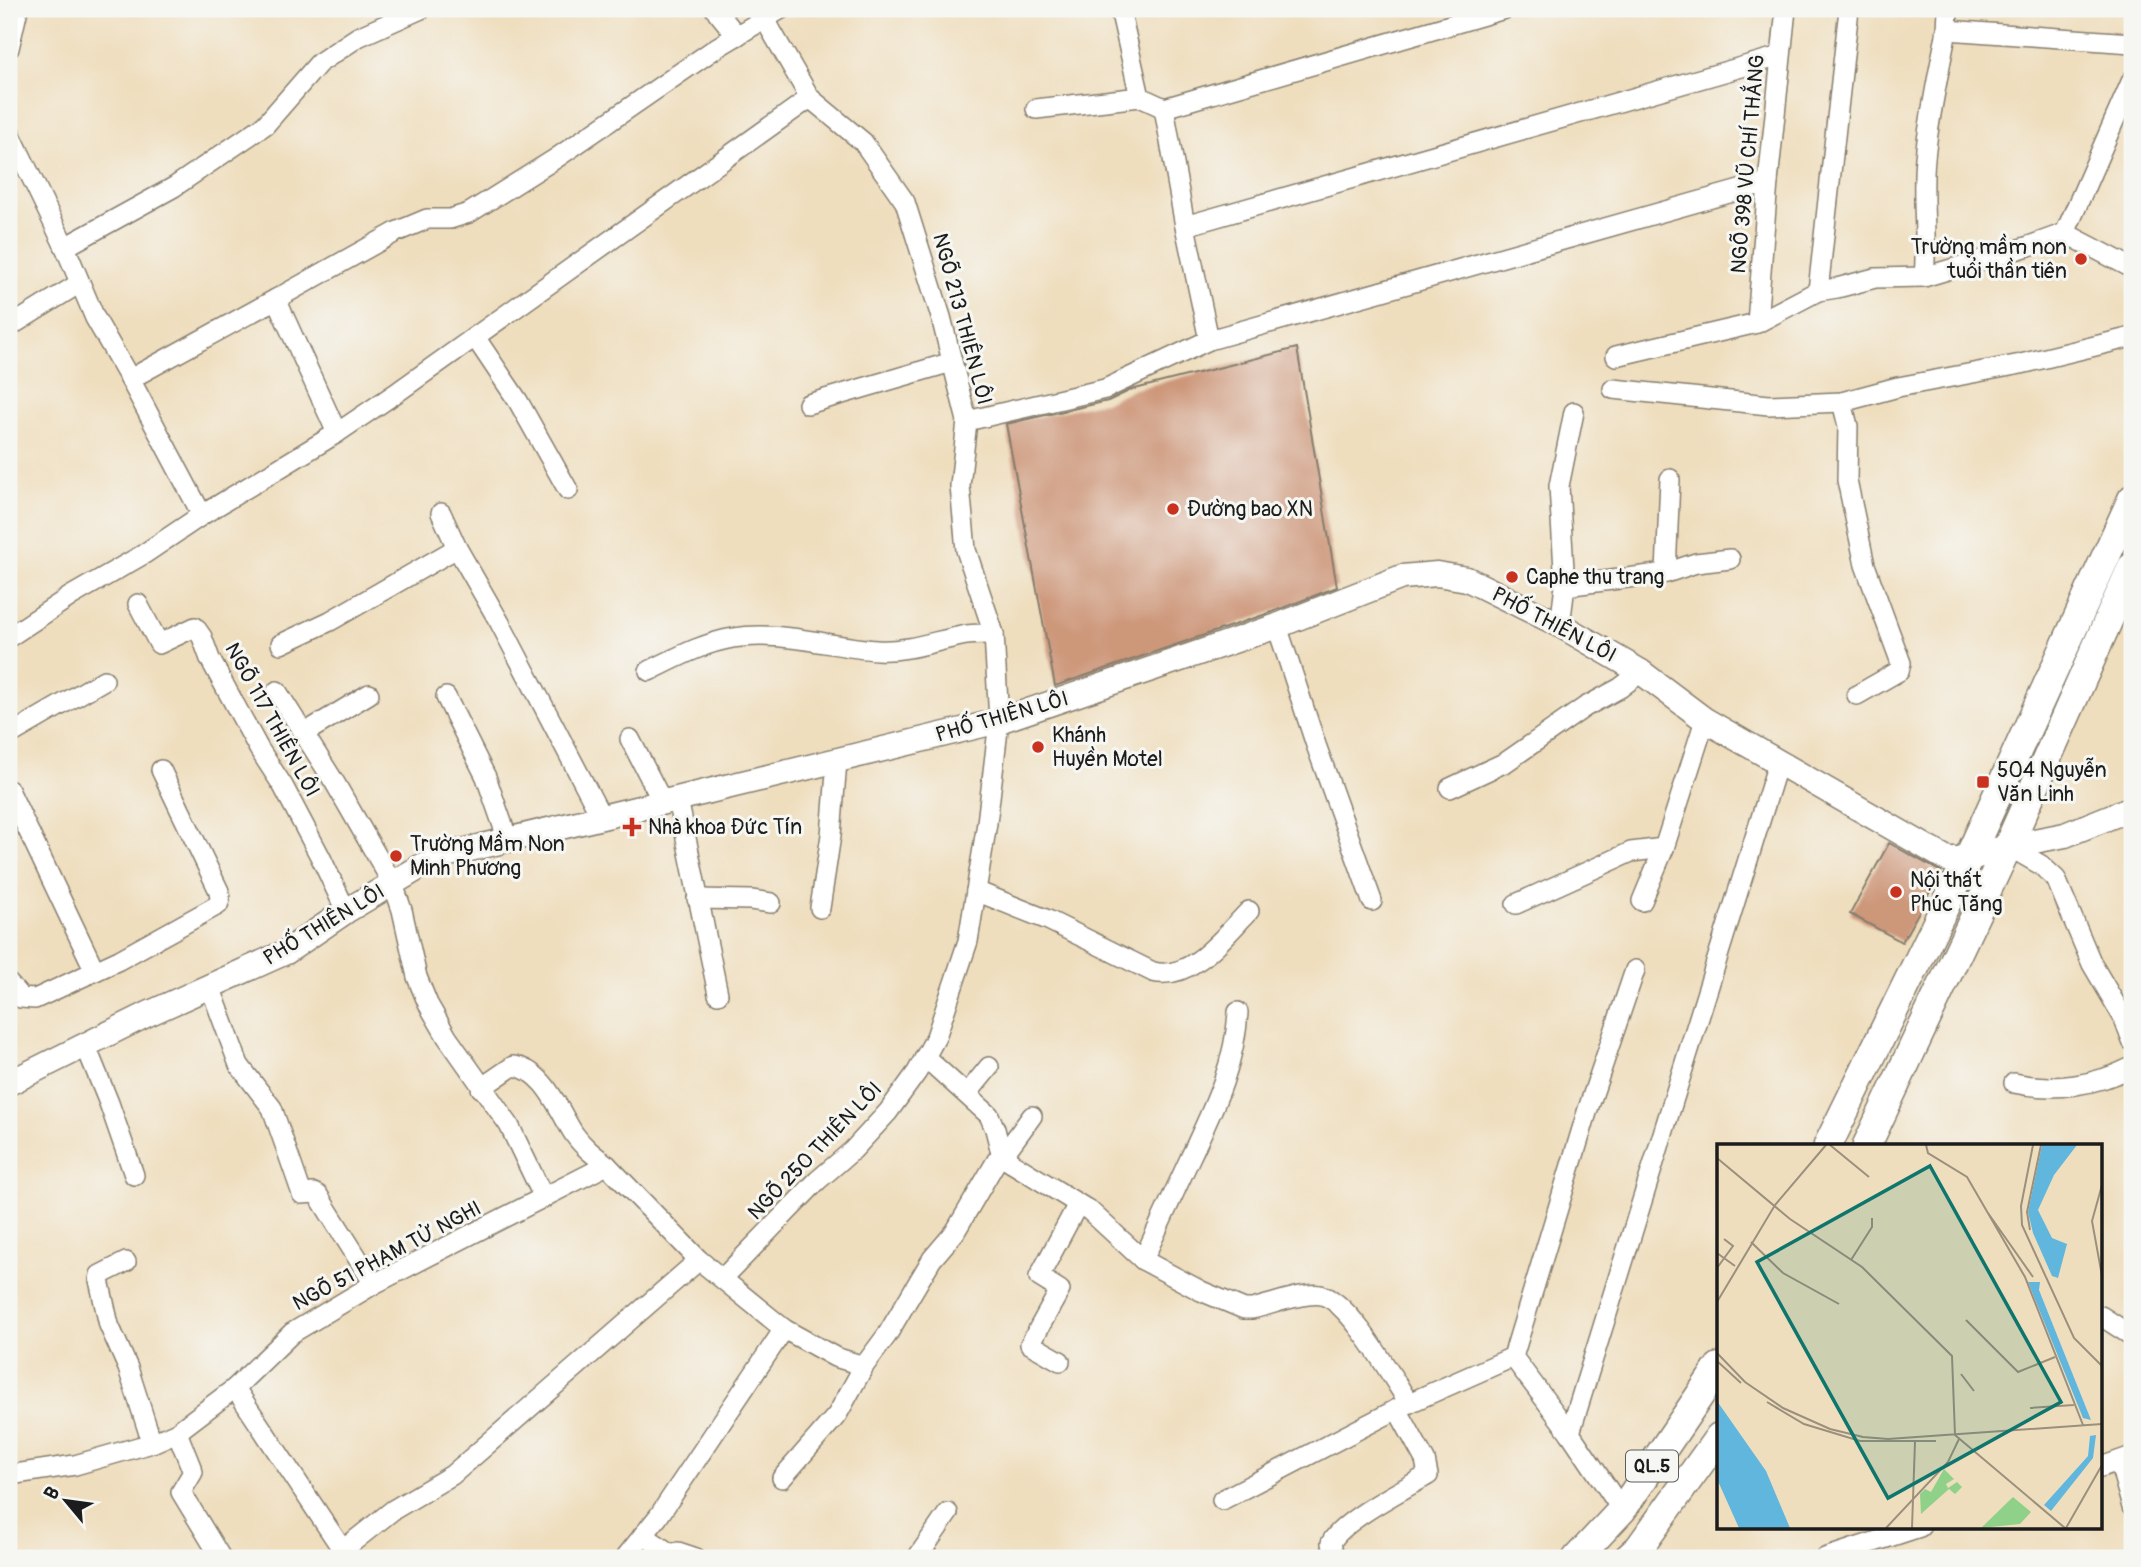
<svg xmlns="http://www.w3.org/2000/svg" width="2141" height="1567" font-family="Pangolin,sans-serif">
  <rect width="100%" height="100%" fill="#f6f6f2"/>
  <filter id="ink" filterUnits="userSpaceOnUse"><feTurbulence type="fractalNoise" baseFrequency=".0143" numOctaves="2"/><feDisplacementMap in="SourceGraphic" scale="14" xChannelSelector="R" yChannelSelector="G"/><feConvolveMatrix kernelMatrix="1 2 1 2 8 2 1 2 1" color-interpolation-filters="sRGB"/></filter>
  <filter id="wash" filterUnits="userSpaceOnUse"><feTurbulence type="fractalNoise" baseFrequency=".00686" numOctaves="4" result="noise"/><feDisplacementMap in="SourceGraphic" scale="28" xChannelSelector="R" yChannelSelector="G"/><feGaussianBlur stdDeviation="1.57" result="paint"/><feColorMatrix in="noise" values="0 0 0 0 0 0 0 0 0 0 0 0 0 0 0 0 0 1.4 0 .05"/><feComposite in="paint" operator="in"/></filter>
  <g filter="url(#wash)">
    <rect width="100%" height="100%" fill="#efdebe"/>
    <g id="blocks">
      <g fill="#cd977a">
        <polygon points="1297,348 1337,587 1272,612 1055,686 1006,424 1108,401 1131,390"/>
        <polygon points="1889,843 1941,872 1902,942 1850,914"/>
      </g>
    </g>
  </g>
  <g filter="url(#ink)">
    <use href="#blocks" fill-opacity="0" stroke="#867d6d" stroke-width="2"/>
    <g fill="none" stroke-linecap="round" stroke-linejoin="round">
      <g stroke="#867d6d" stroke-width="22">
        <g id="minor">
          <polyline points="715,9 737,36"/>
          <polyline points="1120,9 1140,97"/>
          <polyline points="1947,30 2132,43"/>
          <polyline points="9,48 18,9"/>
          <polyline points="1164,108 1185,226 1209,340"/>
          <polyline points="1036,109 1140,97 1164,108 1505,9"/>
          <polyline points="9,131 65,247 95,318 130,379 276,299"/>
          <polyline points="1185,226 1780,56"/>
          <polyline points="2065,233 2132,80"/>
          <polyline points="65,247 174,187 265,125 319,63 358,37 421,9"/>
          <path d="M1924,277C1928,237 1921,198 1925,158C1929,115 1939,72 1947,30L1948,9"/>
          <polyline points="1818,291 1849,9"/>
          <polyline points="1757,323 1768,182 1786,9"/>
          <polyline points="9,327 80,283"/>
          <polyline points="475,337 518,401 568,490"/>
          <polyline points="1616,356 1757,323 1818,291 1837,288 1875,278 1924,277 2029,246 2065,233 2132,268"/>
          <polyline points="130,379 202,515"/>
          <polyline points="1613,389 1769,405 1842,402 1898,387 2021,364 2132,337"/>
          <polyline points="1842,402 1848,426 1847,480 1865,565 1901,663 1899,671 1857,695"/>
          <polyline points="808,404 952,362"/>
          <polyline points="967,421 1105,389 1209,340 1768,182"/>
          <polyline points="337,433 276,299 396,232 427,219 450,219 469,213 555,159 716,48 781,9"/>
          <polyline points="441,513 457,548 500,623 602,818"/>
          <polyline points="1666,573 1670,479"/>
          <polyline points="1565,586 1666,573 1696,563 1730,559"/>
          <polyline points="138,604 159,644 195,627 202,637 210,659 259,749 283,786 321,858 346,911"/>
          <polyline points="1560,625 1565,586 1559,486 1574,412"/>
          <polyline points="1277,626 1316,745 1372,901"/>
          <polyline points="9,637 71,596 144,554 202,515 337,433 399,391 810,98"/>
          <polyline points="281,644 330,621 457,548"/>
          <path d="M649,671C676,658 703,643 733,638C781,630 830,647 877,650C908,652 937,640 967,635C976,634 985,634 994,634"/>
          <polyline points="277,691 335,783 393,884 402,910 417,977 428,1004 447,1037 509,1125 544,1198"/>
          <polyline points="446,697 486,777 508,840"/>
          <polyline points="303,734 369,694"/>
          <polyline points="9,735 104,680"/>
          <polyline points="630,739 663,803"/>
          <polyline points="1450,788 1506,762 1585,707 1620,688 1641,672"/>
          <polyline points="9,790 95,971"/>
          <polyline points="678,799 718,994"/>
          <polyline points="2008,846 2041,865 2056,879 2092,964 2123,1017 2132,1041"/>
          <path d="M976,891L1048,920L1153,972C1191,982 1225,935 1249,911"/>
          <polyline points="697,899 751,900 771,903"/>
          <polyline points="1642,901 1664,848 1705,720"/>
          <polyline points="1516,904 1631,852 1664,848"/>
          <polyline points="820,908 831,835 837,761"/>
          <polyline points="9,984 21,998 35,999 119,960 218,905 220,899 219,891 161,770"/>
          <polyline points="210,986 239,1065 272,1108 302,1194 314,1193 318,1195 374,1284"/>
          <polyline points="85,1044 109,1103 134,1175"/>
          <polyline points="925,1057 989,1115 995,1129 1002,1157"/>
          <path d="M2014,1083C2054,1092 2096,1085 2132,1067"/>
          <path d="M481,1088L513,1066C544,1069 559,1111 574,1134C583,1147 595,1156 607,1165L699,1260L784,1329L658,1517L625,1558"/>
          <polyline points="967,1094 989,1067"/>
          <polyline points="1002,1157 1032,1116"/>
          <path d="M1143,1260C1159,1226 1175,1191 1191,1156C1213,1109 1235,1065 1238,1012"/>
          <polyline points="126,1262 100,1275 99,1280 109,1325 128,1368 152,1443"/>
          <polyline points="723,1278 817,1181 853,1150 888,1112 917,1072 936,1037 968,941 987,823 999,721 994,634 966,550 960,486 967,421 941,317 905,202 863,142 810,98 764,18"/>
          <polyline points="2101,1316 2132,1336"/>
          <path d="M784,1329L835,1357L864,1366L887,1335L932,1259L955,1232L997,1160L1002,1157L1090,1211L1143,1260L1201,1291L1244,1309H1252C1271,1305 1303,1292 1321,1295C1349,1300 1393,1379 1409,1403"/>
          <polyline points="1060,1361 1030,1344 1060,1290 1039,1277 1078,1204"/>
          <polyline points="235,1388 348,1558"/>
          <polyline points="177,1432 193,1472 181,1492 221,1558"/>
          <polyline points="1570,1433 1513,1357 1588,1109 1635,970"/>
          <polyline points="2119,1461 2132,1507"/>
          <polyline points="2101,1467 2132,1456"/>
          <polyline points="9,1475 75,1465 152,1443 177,1432 235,1388 292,1333 374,1284 607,1165"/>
          <polyline points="782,1478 837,1415 864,1366"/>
          <polyline points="1222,1500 1409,1403 1513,1357"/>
          <polyline points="1622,1510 1570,1433 1778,763"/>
          <polyline points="643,1535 671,1554 678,1552 696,1558"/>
          <polyline points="344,1549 393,1510 452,1475 699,1260"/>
          <polyline points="917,1558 948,1513"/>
          <path d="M1334,1558L1331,1543C1341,1521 1406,1488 1428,1475L1425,1460L1397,1409"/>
          <polyline points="1825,1558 1920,1527"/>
        </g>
      </g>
      <g stroke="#867d6d" stroke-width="27">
        <polyline id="major" points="9,1083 148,1014 286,952 346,911 437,857 999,721 1277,626 1402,577 1437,574 1467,579 1560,625 1641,672 1705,720 1947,859 1968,859 2008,846 2065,835 2132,808"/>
      </g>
      <g stroke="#867d6d" stroke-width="31">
        <g id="highway">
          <polyline points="1828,1145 1968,859 2132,499"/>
          <polyline points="1867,1145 2008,846 2132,567"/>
          <polyline points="1577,1558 1622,1510 1719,1367"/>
          <polyline points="1628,1558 1639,1548 1719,1437"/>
        </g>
      </g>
      <use href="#minor" stroke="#fff" stroke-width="19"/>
      <use href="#major" stroke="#fff" stroke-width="24"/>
      <use href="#highway" stroke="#fff" stroke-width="28"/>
    </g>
  </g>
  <g fill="#c8321e" stroke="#f6f6f2" stroke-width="2.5">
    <circle cx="2081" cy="259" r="7"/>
    <circle cx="1173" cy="509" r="7"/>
    <circle cx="1512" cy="577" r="7"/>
    <circle cx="1038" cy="747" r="7"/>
    <rect x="1976" y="775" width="14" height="14" rx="3.5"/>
    <path d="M628.5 816.5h7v7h7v7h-7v7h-7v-7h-7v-7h7z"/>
    <circle cx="396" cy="856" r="7"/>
    <circle cx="1896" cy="892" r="7"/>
  </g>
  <g text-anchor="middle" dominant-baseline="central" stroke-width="6" stroke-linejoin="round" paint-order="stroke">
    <rect fill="#f6f6f2" stroke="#5d5d5c" stroke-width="2" x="1626" y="1450.5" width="52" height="31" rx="5"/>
    <g font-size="19" font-weight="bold" fill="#1c1c1c">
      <text x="1652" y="1466">QL.5</text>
    </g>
    <g font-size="21" fill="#1c1c1c" stroke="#f6f6f2">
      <text transform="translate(1748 164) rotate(-85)">NGÕ 398 VŨ CHÍ THẮNG</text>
      <text transform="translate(962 319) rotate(75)">NGÕ 213 THIÊN LÔI</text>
      <text transform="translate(1554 625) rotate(28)">PHỐ THIÊN LÔI</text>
      <text transform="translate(1002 717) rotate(-16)">PHỐ THIÊN LÔI</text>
      <text transform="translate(272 720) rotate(61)">NGÕ 117 THIÊN LÔI</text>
      <text transform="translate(324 925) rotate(-31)">PHỐ THIÊN LÔI</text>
      <text transform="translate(815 1151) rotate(-46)">NGÕ 250 THIÊN LÔI</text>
      <text transform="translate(387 1256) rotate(-28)">NGÕ 51 PHẠM TỬ NGHI</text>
    </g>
    <g font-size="21" fill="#1c1c1c" stroke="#f6f6f2" text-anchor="start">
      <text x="2067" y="247" text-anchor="end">Trường mầm non<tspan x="2067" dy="24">tuổi thần tiên</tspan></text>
      <text x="1187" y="509">Đường bao XN</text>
      <text x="1526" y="577">Caphe thu trang</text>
      <text x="1052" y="735">Khánh<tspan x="1052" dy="24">Huyền Motel</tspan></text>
      <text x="1997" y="770">504 Nguyễn<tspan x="1997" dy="24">Văn Linh</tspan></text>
      <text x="648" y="827">Nhà khoa Đức Tín</text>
      <text x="410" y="844">Trường Mầm Non<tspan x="410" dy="24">Minh Phương</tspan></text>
      <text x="1910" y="880">Nội thất<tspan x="1910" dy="24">Phúc Tăng</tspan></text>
    </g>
  </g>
  <g transform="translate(1717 1144)">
    <rect width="385" height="385" fill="#efdebe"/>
    <path d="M227,325L237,335L229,340L231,344L240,338L245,343L238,350L232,345L204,370L203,350L208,345L214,348ZM296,353L314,368L303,380L264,384Z" fill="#8fd188"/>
    <path d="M325,1H360L337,31L321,66L335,94L350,100L341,134L335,132L316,89L311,68ZM311,138H323L322,146L374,276L366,274ZM0,257L49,327L73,384H22L0,335ZM379,291L376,314L334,367L327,361L371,312L373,292Z" fill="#60b6dc"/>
    <path fill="none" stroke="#9b907d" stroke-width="2" d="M113,1L152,33M209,1L211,9L250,33L308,133L366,281M316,1L304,62L305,81L357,194L385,222M0,14L73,75L145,123L235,212L238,291L348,384M385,41L375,77L385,132M271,69L316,133M313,86L310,68L324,1M34,98L66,129L122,160M0,109L18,122M134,116L155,83V74M0,124L16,102L7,95M0,158L58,61L109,1M249,176L301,228L338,213M0,209L28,238L66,264L113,285L146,293L171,295L385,280M0,217L24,239M244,230L257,247M50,258L87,280L143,297H219M313,264L357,261M169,384L231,318L242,295M195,384L198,298M349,384L385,321"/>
    <path fill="#0f766e" fill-opacity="0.15" stroke="#0f766e" stroke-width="3.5" d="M213,22L344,258L171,354L40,118Z"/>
    <rect width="385" height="385" fill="none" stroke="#1c1c1c" stroke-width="3.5"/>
  </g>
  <rect width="2141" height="1567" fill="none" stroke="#f6f6f2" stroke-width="35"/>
  <g transform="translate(66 1501) rotate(299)" stroke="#f6f6f2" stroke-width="5" paint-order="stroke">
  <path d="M0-5L12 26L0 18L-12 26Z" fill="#1c1c1c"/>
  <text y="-10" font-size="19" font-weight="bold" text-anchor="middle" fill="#1c1c1c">B</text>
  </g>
</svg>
